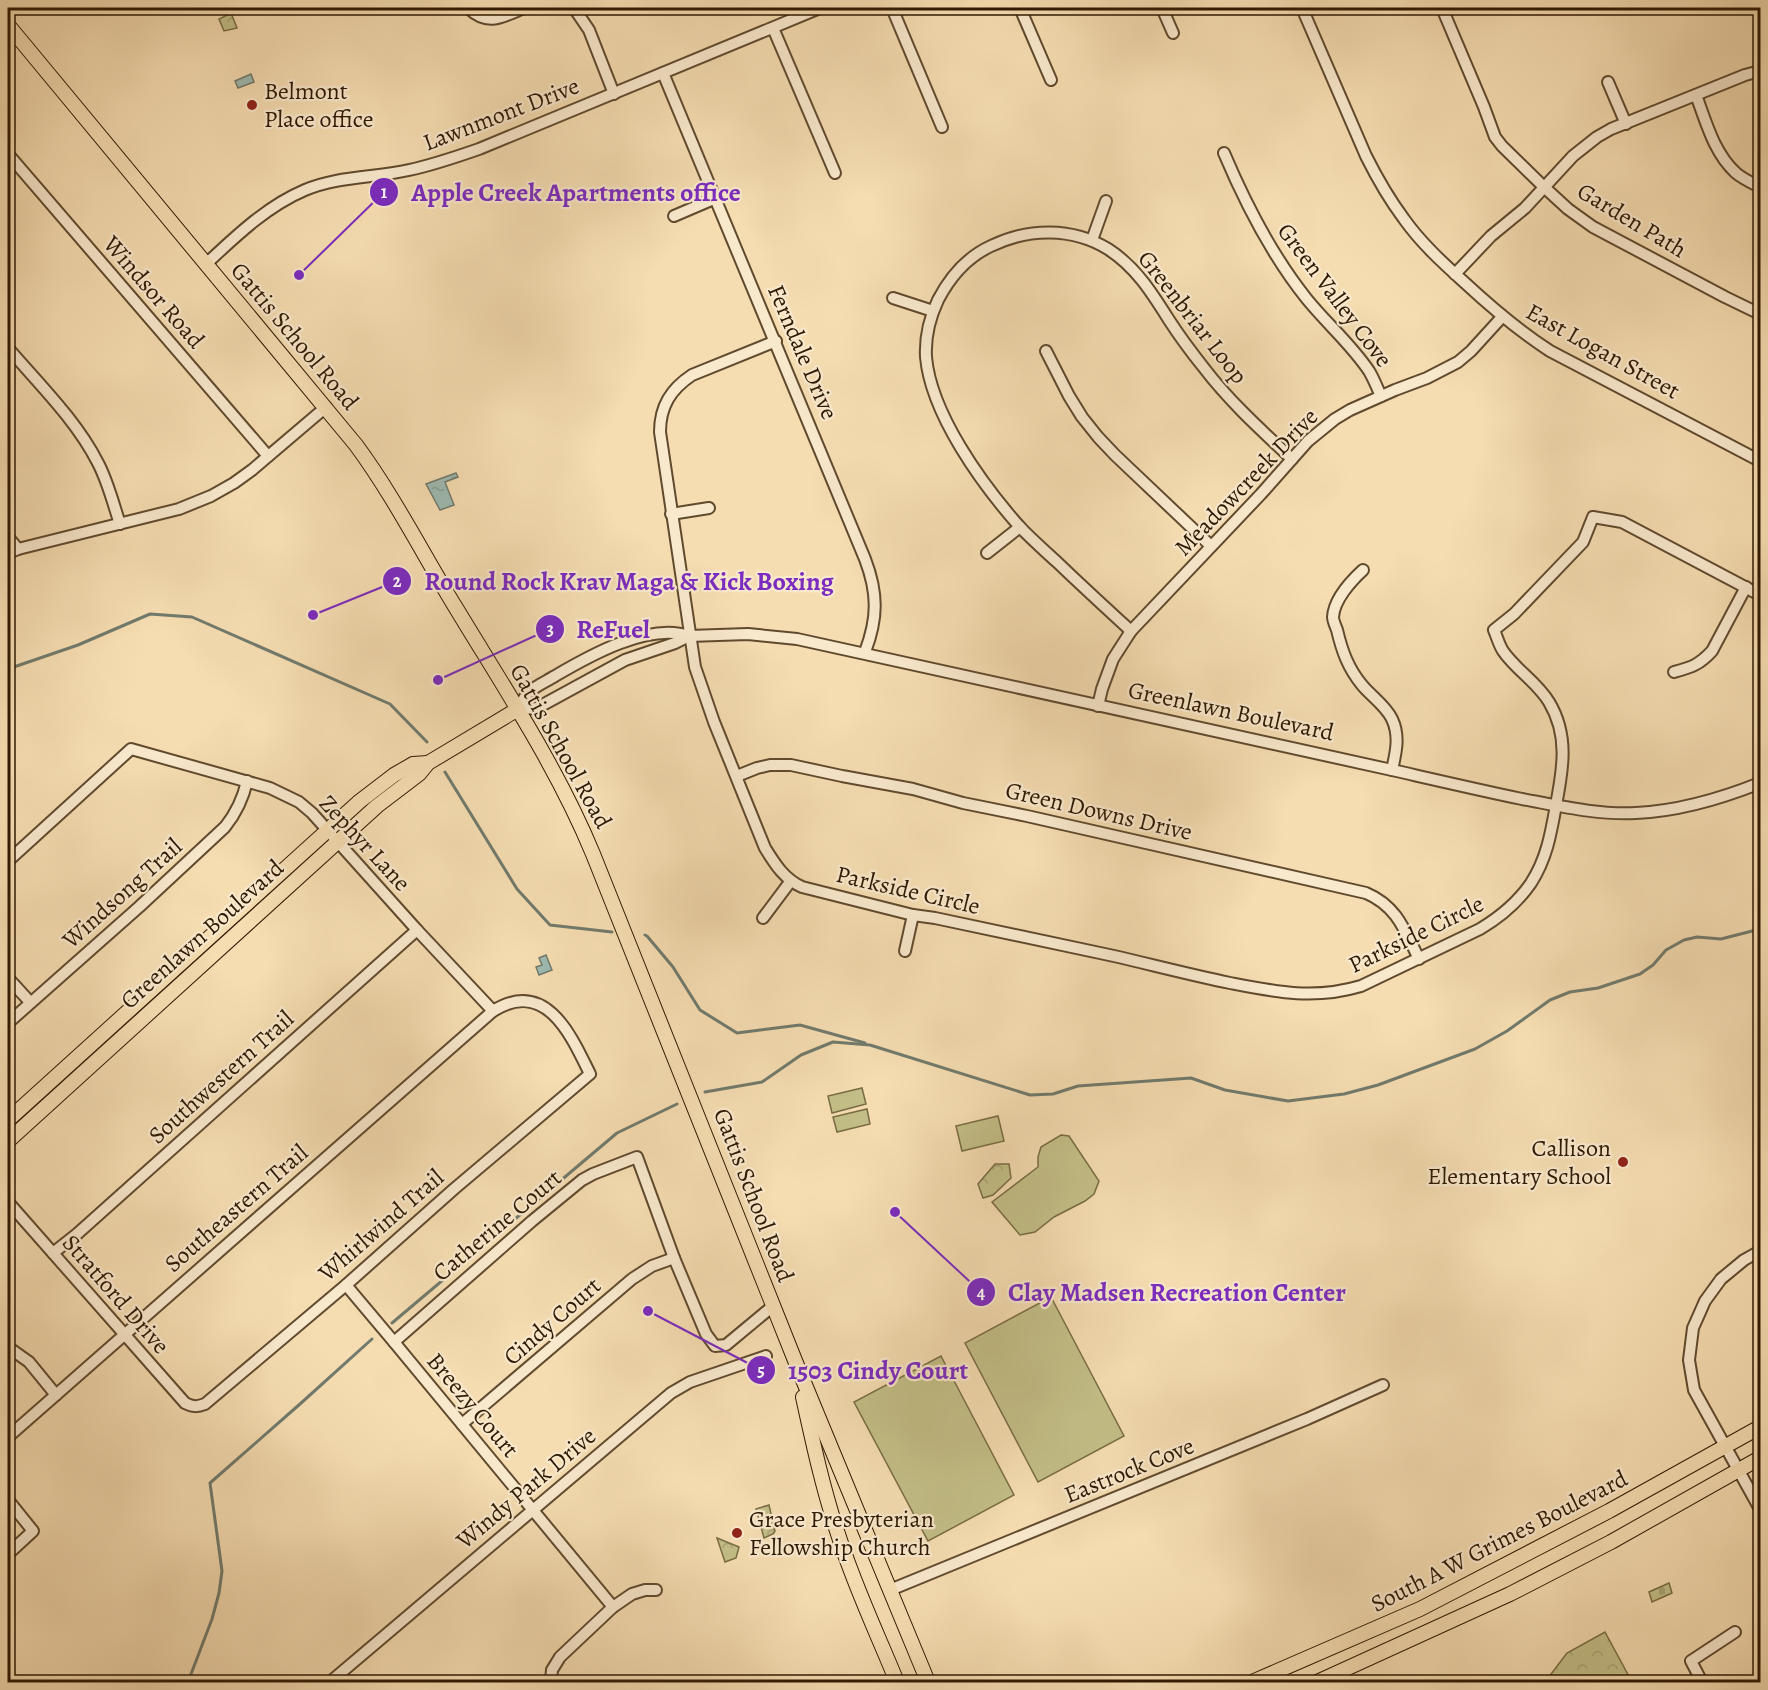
<svg xmlns="http://www.w3.org/2000/svg" width="1768" height="1690" font-family="Alegreya,serif">
  <defs>
    <pattern id="forest-crowns" width="20" height="18" patternUnits="userSpaceOnUse" patternTransform="scale(1.5)"><rect width="20" height="18" fill="#c3be87"/><path d="M2 6a3 3 0 1 1 6 0M12 15a3 3 0 1 1 6 0" fill="none" stroke="#a8a373"/></pattern>
    <pattern id="cemetery-stones" width="16" height="16" patternUnits="userSpaceOnUse" patternTransform="scale(1.5)"><rect width="16" height="16" fill="#c3be87"/><path d="M2 7V4a2 2 0 0 1 4 0v3zM10 15v-3a2 2 0 0 1 4 0v3z" fill="#a8a373"/></pattern>
    <pattern id="water-ripples" width="26" height="14" patternUnits="userSpaceOnUse" patternTransform="scale(1.5)"><rect width="26" height="14" fill="#9dbab2"/><path d="M2 4q2-2 4 0t4 0M15 11q2-2 4 0t4 0" fill="none" stroke="#889f97"/></pattern>
  </defs>
  <rect width="100%" height="100%" fill="#f5dcb1"/>
  <filter id="stains"><feTurbulence type="fractalNoise" baseFrequency=".00333" numOctaves="4"/><feColorMatrix values="0 0 0 0 .2 0 0 0 0 .09 0 0 0 0 .02 0 0 0 .5 -.17"/></filter>
  <radialGradient id="worn" r=".72"><stop offset=".6" stop-color="#630" stop-opacity="0"/><stop offset="1" stop-color="#630" stop-opacity=".3"/></radialGradient>
  <g fill="#c3be87" stroke="#796c44" stroke-width="1.5">
    <polygon points="862,1088 866,1104 832,1113 828,1096"/>
    <polygon points="867,1109 870,1124 837,1132 833,1117"/>
    <polygon points="998,1116 1004,1141 962,1151 956,1126"/>
    <polygon points="1061,1135 1069,1136 1099,1181 1094,1194 1085,1201 1054,1217 1035,1232 1020,1235 992,1202 1038,1167 1038,1157 1041,1147"/>
    <polygon points="1051,1297 1124,1436 1038,1482 965,1343"/>
    <polygon points="941,1356 1014,1495 928,1541 854,1402"/>
  </g>
  <g fill="url(#forest-crowns)" stroke="#796c44" stroke-width="1.5">
    <polygon points="231,13 237,28 224,31 219,19"/>
    <polygon points="995,1164 1009,1164 1011,1178 993,1195 983,1198 978,1184"/>
    <polygon points="769,1505 775,1531 773,1534 764,1538 756,1509"/>
    <polygon points="717,1538 739,1547 736,1558 725,1562"/>
    <polygon points="1605,1632 1632,1682 1545,1682 1567,1653"/>
  </g>
  <polygon fill="url(#cemetery-stones)" stroke="#796c44" stroke-width="1.5" points="1669,1583 1672,1593 1652,1602 1649,1592"/>
  <g fill="url(#water-ripples)" stroke="#717a6c" stroke-width="1.5">
    <polygon points="251,74 254,82 238,88 235,81"/>
    <polygon points="456,473 458,477 445,482 454,505 440,510 426,484"/>
    <polygon points="546,955 552,970 539,975 536,967 542,965 539,958"/>
  </g>
  <g fill="none" stroke-linecap="round" stroke-linejoin="round">
    <g stroke="#717a6c" stroke-width="3">
      <polyline points="8,669 78,645 150,614 192,617 390,704 427,742"/>
      <polyline points="445,772 517,889 550,925 612,932"/>
      <polyline points="645,935 647,936 673,967 700,1010 737,1033 800,1025 865,1043"/>
      <polyline points="705,1092 762,1082 801,1055 833,1042 870,1045 1030,1095 1053,1094 1078,1086 1191,1078 1225,1090 1288,1101 1344,1094 1378,1085 1475,1049 1507,1031 1550,1000 1570,992 1598,988 1640,974 1653,965 1666,950 1684,940 1697,937 1721,939 1760,929"/>
      <polyline points="392,1323 617,1133 677,1104"/>
      <polyline points="188,1682 212,1619 219,1593 222,1571 210,1483 300,1404 372,1339"/>
    </g>
    <g stroke="#604a2e" stroke-width="14">
      <g id="minor">
        <path d="M468,8C488,27 502,17 524,8"/>
        <polyline points="574,8 589,30 614,94"/>
        <polyline points="892,8 942,127"/>
        <polyline points="1020,8 1051,80"/>
        <polyline points="1162,8 1173,33"/>
        <path d="M1302,8L1366,156C1377,178 1389,199 1404,219C1421,243 1443,263 1464,282C1492,308 1519,331 1550,351L1760,461"/>
        <polyline points="1442,8 1484,107 1495,137 1502,146 1544,187 1568,209 1593,227 1725,297 1760,314"/>
        <polyline points="773,28 835,173"/>
        <path d="M663,73L865,559C878,593 878,618 865,652"/>
        <polyline points="1608,82 1626,124"/>
        <path d="M1696,95C1706,122 1714,153 1736,173C1743,179 1752,183 1760,187"/>
        <path d="M1224,153C1246,205 1271,254 1306,298C1326,323 1351,344 1369,371C1374,379 1377,388 1381,396"/>
        <polyline points="8,154 268,456"/>
        <polyline points="674,216 716,198"/>
        <polyline points="1092,240 1106,201"/>
        <path d="M206,264C236,236 267,206 305,190C338,176 374,178 409,170C433,165 456,157 479,149L820,8"/>
        <polyline points="1455,274 1491,236 1525,208 1573,156 1597,137 1611,129 1745,75 1760,71"/>
        <polyline points="893,298 933,311"/>
        <path d="M776,341L692,375C671,389 660,406 660,432L695,667L714,722L765,848C775,864 784,879 802,887L913,915L935,918C995,931 1055,943 1114,956C1153,965 1191,975 1230,983C1276,992 1314,1000 1361,986L1480,929C1500,917 1518,902 1531,883C1547,858 1551,833 1556,805C1563,769 1569,735 1549,702C1537,682 1516,670 1503,651C1499,645 1497,637 1494,630L1514,614L1583,542L1593,517L1622,522L1760,595"/>
        <path d="M8,348C39,384 76,420 98,463C108,482 113,503 120,524"/>
        <polyline points="1046,351 1069,396 1082,417 1098,437 1115,455 1211,546"/>
        <polyline points="671,514 709,508"/>
        <polyline points="8,537 18,549"/>
        <polyline points="8,553 18,549 179,509 211,496 234,483 252,470 326,407"/>
        <polyline points="987,553 1020,527"/>
        <path d="M1363,570C1351,581 1334,600 1333,617C1333,621 1336,627 1337,630C1342,651 1348,668 1362,685C1371,696 1386,706 1392,719C1400,736 1396,752 1392,770"/>
        <path d="M1131,631C1107,609 1082,586 1058,563C1045,551 1031,539 1019,526C982,484 931,414 926,357C925,338 930,317 938,300C950,277 967,257 991,246C1028,228 1072,227 1108,249C1136,267 1152,293 1169,320C1180,337 1192,353 1204,368C1230,402 1261,430 1292,459"/>
        <path d="M1674,672C1692,667 1699,665 1712,651L1746,587"/>
        <polyline points="1098,706 1102,689 1113,659 1131,631 1261,494 1308,441 1335,419 1350,410 1395,390 1427,378 1458,362 1471,351 1502,317"/>
        <path d="M518,709C521,704 524,697 528,693C535,686 547,681 555,676C589,656 649,622 689,636L748,634L797,639L1392,770C1436,780 1479,790 1522,799C1560,806 1597,815 1636,813C1680,811 1720,799 1760,783"/>
        <polyline points="518,709 537,708 625,660 675,643 689,636"/>
        <path d="M737,776L757,768L770,765H791L842,776L913,789L963,803L1027,816L1366,893C1397,906 1405,931 1419,959"/>
        <polyline points="8,861 131,749 270,788 299,802 312,813 417,930 493,1011"/>
        <polyline points="763,918 790,882"/>
        <polyline points="905,951 913,915"/>
        <polyline points="8,978 30,1002"/>
        <path d="M8,1023L139,907L225,827C237,812 243,799 247,781"/>
        <path d="M8,1202L185,1403C193,1407 197,1407 205,1404L346,1285L454,1189L590,1074C571,1035 546,978 493,1011L8,1437"/>
        <polyline points="1760,1251 1744,1260 1721,1279 1705,1301 1693,1328 1689,1360 1694,1390 1760,1509"/>
        <polyline points="53,1253 77,1234 417,930"/>
        <polyline points="346,1285 394,1342 613,1607"/>
        <polyline points="394,1342 532,1221 582,1180 593,1174 637,1157 674,1258 706,1334 715,1346 726,1345 773,1306"/>
        <polyline points="8,1347 29,1362 56,1395"/>
        <polyline points="462,1424 632,1279 652,1266 674,1258"/>
        <polyline points="8,1500 33,1531 8,1554"/>
        <polyline points="890,1590 1307,1419 1383,1385"/>
        <polyline points="551,1680 552,1670 560,1657 613,1607 632,1594 645,1590 656,1590"/>
        <polyline points="330,1682 671,1393 690,1382 766,1356"/>
        <polyline points="1702,1682 1691,1661 1735,1632"/>
      </g>
    </g>
    <g stroke="#2f1902" stroke-width="16">
      <g id="major">
        <path d="M8,25L356,445C393,495 423,554 456,608C505,689 557,767 593,854L796,1363L928,1682"/>
        <polyline points="8,1120 360,801 394,775 413,764 428,763"/>
        <polyline points="8,1141 377,806 419,774 428,763 518,709"/>
        <path d="M803,1397C813,1443 823,1489 838,1534C854,1585 877,1633 897,1682"/>
        <polyline points="1252,1682 1420,1609 1609,1511 1760,1427"/>
        <polyline points="1317,1682 1510,1594 1611,1542 1760,1458"/>
      </g>
    </g>
    <use href="#minor" stroke="#f8e8cc" stroke-width="10"/>
    <use href="#major" stroke="#f5dcb1" stroke-width="14"/>
  </g>
  <g fill="#8f2418" stroke="#f8e8cc" stroke-width="2">
    <circle cx="252" cy="105" r="6"/>
    <circle cx="1623" cy="1162" r="6"/>
    <circle cx="737" cy="1533" r="6"/>
  </g>
  <g text-anchor="middle" dominant-baseline="central" stroke-width="4.5" stroke-linejoin="round" paint-order="stroke">
    <g font-size="24" fill="#2f1902" stroke="#f8e8cc" text-anchor="start">
      <text x="264" y="91">Belmont<tspan x="264" dy="28">Place office</tspan></text>
      <text x="1611" y="1148" text-anchor="end">Callison<tspan x="1611" dy="28">Elementary School</tspan></text>
      <text x="749" y="1519">Grace Presbyterian<tspan x="749" dy="28">Fellowship Church</tspan></text>
    </g>
    <g font-size="24" fill="#2f1902" stroke="#f8e8cc">
      <text transform="translate(501 114) rotate(-21)">Lawnmont Drive</text>
      <text transform="translate(1632 220) rotate(31)">Garden Path</text>
      <text transform="translate(154 292) rotate(49)">Windsor Road</text>
      <text transform="translate(1335 295) rotate(53)">Green Valley Cove</text>
      <text transform="translate(1193 317) rotate(52)">Greenbriar Loop</text>
      <text transform="translate(295 336) rotate(50)">Gattis School Road</text>
      <text transform="translate(1603 351) rotate(29)">East Logan Street</text>
      <text transform="translate(803 352) rotate(67)">Ferndale Drive</text>
      <text transform="translate(1246 482) rotate(-46)">Meadowcreek Drive</text>
      <text transform="translate(1231 711) rotate(12)">Greenlawn Boulevard</text>
      <text transform="translate(561 746) rotate(61)">Gattis School Road</text>
      <text transform="translate(1099 811) rotate(13)">Green Downs Drive</text>
      <text transform="translate(365 843) rotate(47)">Zephyr Lane</text>
      <text transform="translate(908 890) rotate(13)">Parkside Circle</text>
      <text transform="translate(122 893) rotate(-42)">Windsong Trail</text>
      <text transform="translate(202 934) rotate(-42)">Greenlawn Boulevard</text>
      <text transform="translate(1416 934) rotate(-26)">Parkside Circle</text>
      <text transform="translate(221 1077) rotate(-42)">Southwestern Trail</text>
      <text transform="translate(754 1195) rotate(69)">Gattis School Road</text>
      <text transform="translate(236 1208) rotate(-41)">Southeastern Trail</text>
      <text transform="translate(381 1225) rotate(-41)">Whirlwind Trail</text>
      <text transform="translate(497 1225) rotate(-40)">Catherine Court</text>
      <text transform="translate(116 1294) rotate(49)">Stratford Drive</text>
      <text transform="translate(552 1321) rotate(-41)">Cindy Court</text>
      <text transform="translate(473 1405) rotate(50)">Breezy Court</text>
      <text transform="translate(1129 1470) rotate(-22)">Eastrock Cove</text>
      <text transform="translate(526 1488) rotate(-40)">Windy Park Drive</text>
      <text transform="translate(1499 1541) rotate(-27)">South A W Grimes Boulevard</text>
    </g>
  </g>
  <path fill="none" stroke="#7b2cbf" stroke-width="2" d="M299 275L384 192M313 615L397 581M438 680L550 629M895 1212L981 1292M648 1311L761 1370"/>
  <g fill="#7b2cbf" stroke="#f8e8cc" stroke-width="2">
    <circle cx="299" cy="275" r="6"/>
    <circle cx="313" cy="615" r="6"/>
    <circle cx="438" cy="680" r="6"/>
    <circle cx="895" cy="1212" r="6"/>
    <circle cx="648" cy="1311" r="6"/>
    <circle cx="384" cy="192" r="15"/>
    <circle cx="397" cy="581" r="15"/>
    <circle cx="550" cy="629" r="15"/>
    <circle cx="981" cy="1292" r="15"/>
    <circle cx="761" cy="1370" r="15"/>
  </g>
  <g font-size="18" text-anchor="middle" font-weight="bold" fill="#fff">
    <text x="384" y="198">1</text>
    <text x="397" y="587">2</text>
    <text x="550" y="635">3</text>
    <text x="981" y="1298">4</text>
    <text x="761" y="1376">5</text>
  </g>
  <g font-size="26" text-anchor="middle" font-weight="bold" fill="#7b2cbf" stroke="#f8e8cc" stroke-width="4.5" stroke-linejoin="round" paint-order="stroke">
    <text x="576" y="201">Apple Creek Apartments office</text>
    <text x="629" y="590">Round Rock Krav Maga &amp; Kick Boxing</text>
    <text x="613" y="638">ReFuel</text>
    <text x="1177" y="1301">Clay Madsen Recreation Center</text>
    <text x="878" y="1379">1503 Cindy Court</text>
  </g>
  <rect width="1768" height="1690" fill="none" stroke="#f5dcb1" stroke-width="30"/>
  <rect x="9" y="9" width="1750" height="1672" fill="none" stroke="#2f1902" stroke-width="3"/>
  <rect x="15" y="15" width="1738" height="1660" fill="none" stroke="#2f1902" stroke-width="1.5"/>
  <rect width="100%" height="100%" filter="url(#stains)"/>
  <rect width="100%" height="100%" fill="url(#worn)"/>
</svg>
